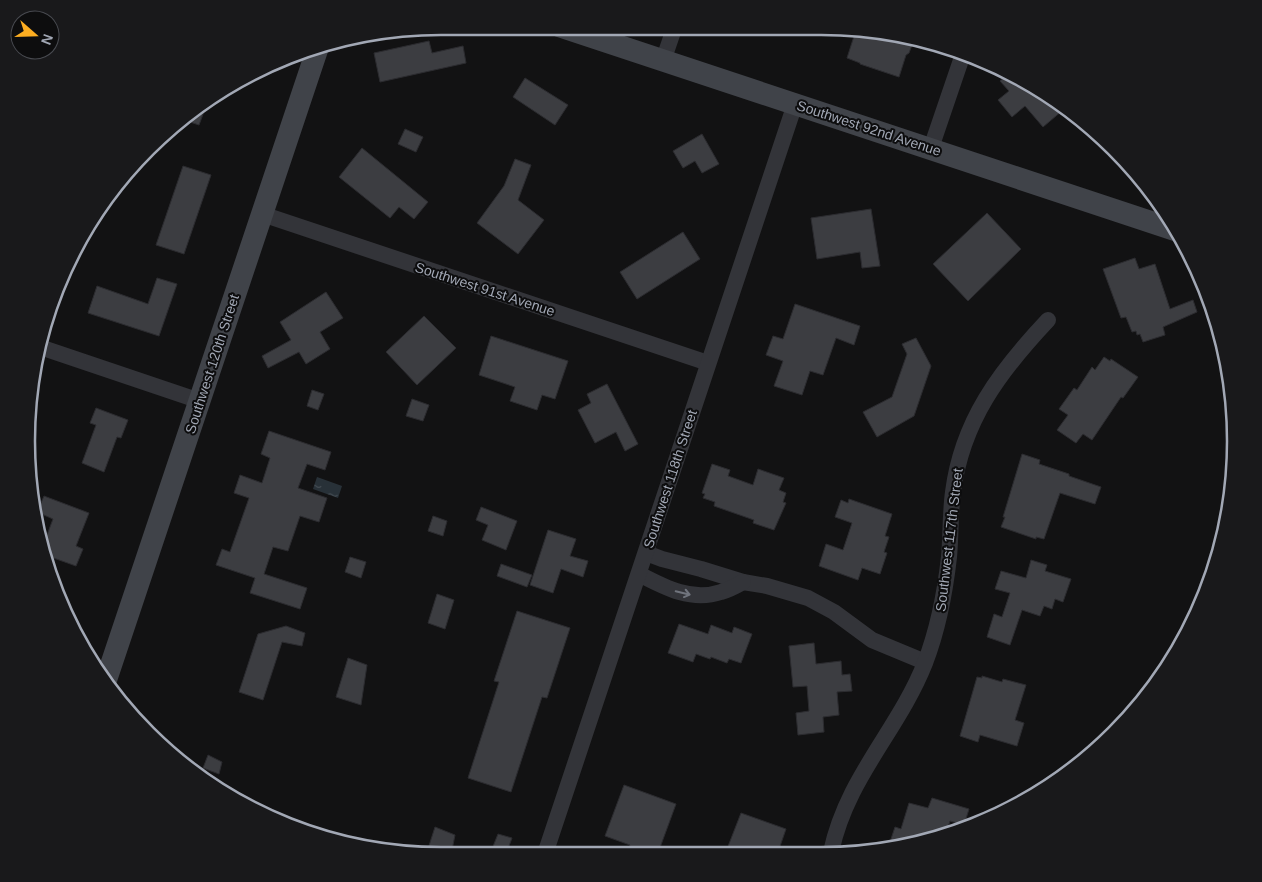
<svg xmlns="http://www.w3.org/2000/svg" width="1262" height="882" font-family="Helvetica,sans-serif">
  <defs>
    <pattern id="water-ripples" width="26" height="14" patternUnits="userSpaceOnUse" patternTransform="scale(1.25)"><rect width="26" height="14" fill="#283138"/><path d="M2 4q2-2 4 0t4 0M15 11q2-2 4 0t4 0" fill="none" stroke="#444c53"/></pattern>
  </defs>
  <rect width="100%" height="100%" fill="#121213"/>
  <polygon fill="url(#water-ripples)" points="317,477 342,486 338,498 313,489"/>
  <g fill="#3c3d41" stroke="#2c2c30">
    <polygon points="856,30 902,34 908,36 912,45 909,53 906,55 899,77 860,64 860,63 847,58"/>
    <polygon points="429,41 432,53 463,46 466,63 380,82 374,53"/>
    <polygon points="1008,74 1028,82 1063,110 1043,127 1025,106 1012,117 998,100 1009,91 1000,81"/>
    <polygon points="525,78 568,105 555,125 513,97"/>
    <polygon points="209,98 199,125 184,120 192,113"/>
    <polygon points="405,129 423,137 416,152 398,144"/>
    <polygon points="702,134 719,164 702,173 695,161 683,168 673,151"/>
    <polygon points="362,148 428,202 414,219 399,207 390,218 339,177"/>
    <polygon points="515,159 531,165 518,200 544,220 518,254 477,223 504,186"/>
    <polygon points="183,166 211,175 184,254 156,245"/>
    <polygon points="871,209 880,266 862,268 860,252 817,259 811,218"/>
    <polygon points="987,213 1021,249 968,301 933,264"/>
    <polygon points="683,232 700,259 637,299 620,272"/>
    <polygon points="1135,258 1139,269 1155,264 1170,309 1193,300 1197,312 1163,327 1165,335 1143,342 1140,334 1137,335 1136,331 1132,332 1126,317 1121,318 1103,269"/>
    <polygon points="157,278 177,284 159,336 88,313 97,286 148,304"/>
    <polygon points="326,292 343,318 320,332 330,349 306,364 299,352 268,368 262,356 291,340 280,322"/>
    <polygon points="795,304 860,326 854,345 836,338 823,375 810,371 802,395 774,386 783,361 766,355 773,336 783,339"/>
    <polygon points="424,316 456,348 417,385 386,352"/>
    <polygon points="491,336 568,361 555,399 542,395 537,410 510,401 515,387 479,375"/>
    <polygon points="916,338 931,366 914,416 877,437 863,412 892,397 907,354 902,344"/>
    <polygon points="1104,357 1110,361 1111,359 1138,377 1123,398 1121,397 1092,440 1083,434 1076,443 1057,430 1068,415 1059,409 1074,388 1077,390 1092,367 1095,370"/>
    <polygon points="607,384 638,444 625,451 616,432 595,443 578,410 591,403 587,394"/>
    <polygon points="312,390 324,394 318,410 307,406"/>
    <polygon points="412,399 429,405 423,421 406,416"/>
    <polygon points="96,408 128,420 121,438 117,437 104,472 82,463 96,425 90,423"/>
    <polygon points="269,431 331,452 325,470 307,464 298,488 327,498 319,522 300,516 288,551 273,547 264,574 307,588 300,609 250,593 255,578 216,565 222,549 230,552 249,498 234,493 240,475 262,483 270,458 261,454"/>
    <polygon points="1022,454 1040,460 1039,464 1069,474 1069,476 1101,487 1095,504 1060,493 1044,539 1036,537 1036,539 1001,527 1005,517 1003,517"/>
    <polygon points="712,464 730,470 728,476 753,485 758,469 784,478 779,490 786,493 783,502 786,503 774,530 753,523 754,520 714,506 715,502 703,498 705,494 702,493"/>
    <polygon points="44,496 89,513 76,546 83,549 76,566 48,556 44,543 53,519 37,512"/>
    <polygon points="849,499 892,514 885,536 889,537 884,552 887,553 880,574 862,568 858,580 819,566 826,544 843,550 852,523 835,517 841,500 848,503"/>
    <polygon points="481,507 517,521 506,550 482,540 488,525 476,520"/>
    <polygon points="433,516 447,521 443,536 428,531"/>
    <polygon points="548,530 576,539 570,556 588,561 583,577 561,569 553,593 530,585"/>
    <polygon points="350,557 366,562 361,578 345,572"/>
    <polygon points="1031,560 1047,565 1045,571 1071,579 1063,602 1055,599 1052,609 1044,606 1040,616 1022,610 1010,645 987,637 994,614 1002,617 1010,593 995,589 1001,571 1026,578"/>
    <polygon points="501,564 532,575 527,587 497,576"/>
    <polygon points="437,594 454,600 445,629 428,623"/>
    <polygon points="517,611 570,628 547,698 542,697 511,792 468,778 499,682 494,681"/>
    <polygon points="679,624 708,634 711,625 732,633 734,627 752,634 741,663 729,659 727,663 711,657 710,659 696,654 693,662 668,653"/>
    <polygon points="286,626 305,633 302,646 282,642 263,700 239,692 258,634"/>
    <polygon points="814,643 816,664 841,661 842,675 850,674 852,691 837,692 839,715 823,717 824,732 798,735 796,713 809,711 807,686 793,687 789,646"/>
    <polygon points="348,658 367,665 361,705 336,697"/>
    <polygon points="982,676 1002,682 1003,679 1026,685 1015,720 1024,723 1017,746 980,735 978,742 960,736 977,677 982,678"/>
    <polygon points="208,755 222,762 219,774 203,768"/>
    <polygon points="624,785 676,804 658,853 627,854 630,845 605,836"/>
    <polygon points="932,798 969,809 964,825 950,821 947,830 888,848 895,827 901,829 909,803 928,808"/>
    <polygon points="741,813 786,829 778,852 770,849 768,853 737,853 727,849"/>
    <polygon points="435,827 455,835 451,855 426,855"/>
    <polygon points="498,834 512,838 506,854 490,854"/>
  </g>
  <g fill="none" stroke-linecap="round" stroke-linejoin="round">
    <g stroke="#333439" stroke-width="16">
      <polyline points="663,61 675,26"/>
      <polyline points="931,148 962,57"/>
      <polyline points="262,214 708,363"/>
      <polyline points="40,347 200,401"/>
      <polyline points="646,553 662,559 701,569 743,582 767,586 808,598 834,612 872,640 925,662"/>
      <path d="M639,574C664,587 691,602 721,592C728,590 736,586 743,582"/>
      <path d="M831,852C847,777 898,731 925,663C938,629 945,593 949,557C951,535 950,514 953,492C962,421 1000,371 1048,320"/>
      <polyline points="545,854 795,104"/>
    </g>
    <g stroke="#404349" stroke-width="22">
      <polyline points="559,26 1178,231"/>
      <polyline points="106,680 318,47"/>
    </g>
  </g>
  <defs><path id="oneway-shaft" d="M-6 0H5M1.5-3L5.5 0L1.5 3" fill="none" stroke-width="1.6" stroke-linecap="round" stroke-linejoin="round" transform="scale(1.25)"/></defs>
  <use stroke="#70747d" href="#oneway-shaft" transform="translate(683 593) rotate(13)"/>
  <g text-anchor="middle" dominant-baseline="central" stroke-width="4" stroke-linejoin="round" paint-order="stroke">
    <g font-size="14" fill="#a2a8b5" stroke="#0d0d0e">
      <text transform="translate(869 128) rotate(18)">Southwest 92nd Avenue</text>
      <text transform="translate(485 289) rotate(18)">Southwest 91st Avenue</text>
      <text transform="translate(212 364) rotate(-72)">Southwest 120th Street</text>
      <text transform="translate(670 479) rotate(-72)">Southwest 118th Street</text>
      <text transform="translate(949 540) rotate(-83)">Southwest 117th Street</text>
    </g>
  </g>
  <path d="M0 0H1262V882H0ZM441 35H821A406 406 0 0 1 1227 441V441A406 406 0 0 1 821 847H441A406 406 0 0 1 35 441V441A406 406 0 0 1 441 35Z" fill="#19191b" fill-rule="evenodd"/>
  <path fill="none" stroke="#a2a8b5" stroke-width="2.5" d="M441 35H821A406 406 0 0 1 1227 441V441A406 406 0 0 1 821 847H441A406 406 0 0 1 35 441V441A406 406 0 0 1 441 35Z"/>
  <g transform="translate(35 35) rotate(110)"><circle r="24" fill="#0d0d0e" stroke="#494b51"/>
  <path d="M0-4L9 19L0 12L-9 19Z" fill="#fcad21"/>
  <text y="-8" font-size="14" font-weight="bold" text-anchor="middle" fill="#a2a8b5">N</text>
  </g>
</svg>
